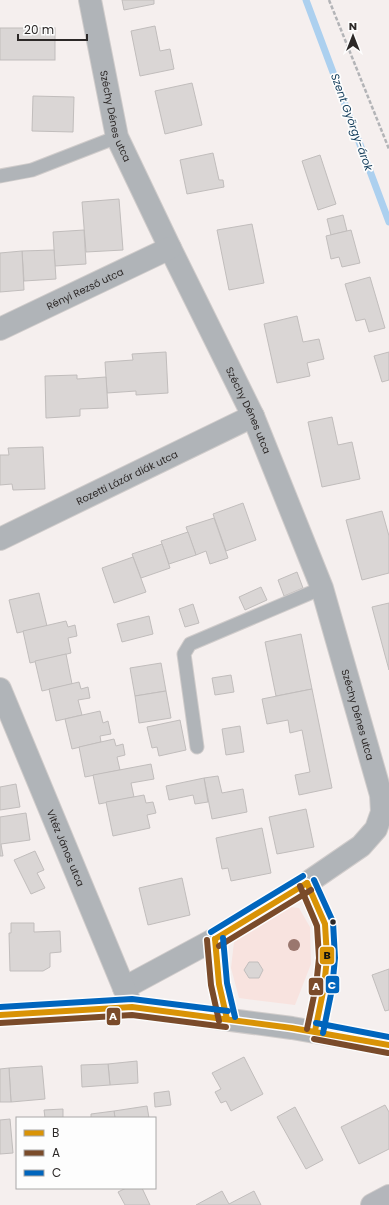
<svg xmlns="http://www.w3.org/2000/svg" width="389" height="1205" font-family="Poppins,sans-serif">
  <rect width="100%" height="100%" fill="#f5efee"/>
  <polygon fill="#f8e3df" points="290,907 299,908 310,927 311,964 295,1005 239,998 231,968 234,942"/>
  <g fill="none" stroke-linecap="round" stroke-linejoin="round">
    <polyline stroke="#acd0ef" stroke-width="7" points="306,0 389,222"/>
  </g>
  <g fill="#dad6d5" stroke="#c1bdbc">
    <polygon points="122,0 154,0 154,4 124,10"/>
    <polygon points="155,26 160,51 170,49 174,69 140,76 131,31"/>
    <rect x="0" y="28" width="55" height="32"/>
    <polygon points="192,83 202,125 165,134 155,91"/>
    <polygon points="33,96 74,97 73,132 32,131"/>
    <polygon points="213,153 219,180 223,180 224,187 187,194 180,160"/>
    <polygon points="320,155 336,204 318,210 302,161"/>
    <polygon points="119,199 123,250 86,252 82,202"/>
    <polygon points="343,215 347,231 331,235 327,219"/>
    <polygon points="252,224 264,283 229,290 217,230"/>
    <polygon points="84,230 86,264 55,266 53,232"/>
    <polygon points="351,230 360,263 342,267 339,257 331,259 326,236"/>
    <polygon points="54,250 56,279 24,281 22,251"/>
    <polygon points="22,251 24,290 0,292 0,253"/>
    <polygon points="370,277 385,328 369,332 365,319 356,321 345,284"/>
    <polygon points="297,316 303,342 319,339 324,359 307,363 310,376 277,383 264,324"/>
    <polygon points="166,352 168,393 136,395 136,391 107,393 105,362 133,360 132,354"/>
    <polygon points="389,352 389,380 382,382 374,356"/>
    <polygon points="77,375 77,379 106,377 108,408 80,409 80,416 46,418 45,376"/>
    <polygon points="332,417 338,445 352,442 360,479 322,487 308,422"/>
    <polygon points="43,447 45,489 13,490 12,484 0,485 0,455 9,455 8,448"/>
    <polygon points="243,503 256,540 226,551 213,514"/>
    <polygon points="382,511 389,536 389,573 362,580 346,520"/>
    <polygon points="214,518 228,558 210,564 206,551 196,555 186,527"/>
    <polygon points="188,532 196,555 169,564 161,541"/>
    <polygon points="162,544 170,568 141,578 132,554"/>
    <polygon points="133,557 146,592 114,603 102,568"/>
    <polygon points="297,572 303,588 284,596 278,580"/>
    <polygon points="261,587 267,600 245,610 239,597"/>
    <polygon points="39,593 47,626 17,633 9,600"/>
    <polygon points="389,603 389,670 372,607"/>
    <polygon points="193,604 199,623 185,627 179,609"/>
    <polygon points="149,616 153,634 122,642 117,624"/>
    <polygon points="66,621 68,627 75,625 77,636 68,638 71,653 30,663 23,631"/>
    <polygon points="301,634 312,689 276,696 265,642"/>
    <polygon points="66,654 72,684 42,691 35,661"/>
    <polygon points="161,663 166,691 135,696 130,668"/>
    <polygon points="231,675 234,692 215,695 212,678"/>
    <polygon points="79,682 81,689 88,687 90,698 78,700 82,715 56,721 49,689"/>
    <polygon points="312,689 332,788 299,795 295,775 310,772 302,730 290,733 288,720 267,724 262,699"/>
    <polygon points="166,691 171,718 139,723 135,696"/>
    <polygon points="100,711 103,723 108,721 111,734 100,736 101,742 72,749 65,719"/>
    <polygon points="180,720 186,750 159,756 157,747 152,748 147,727"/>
    <polygon points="240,726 244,752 226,755 222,729"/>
    <polygon points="114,739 116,746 123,744 125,755 117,757 120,770 85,777 79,747"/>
    <polygon points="151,764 154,779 131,783 134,797 99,804 93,775"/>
    <polygon points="218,776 222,793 243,789 247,812 212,819 204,778"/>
    <polygon points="204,778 208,802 195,804 193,795 169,800 166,786"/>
    <polygon points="16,784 20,807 0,810 0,787"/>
    <polygon points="144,795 146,803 153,802 156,813 147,815 150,828 113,836 106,802"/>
    <polygon points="306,809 314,847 277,854 269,817"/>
    <polygon points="26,813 30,840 1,844 3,856 0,856 0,817"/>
    <polygon points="262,828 271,873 231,881 228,868 222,869 216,838"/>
    <polygon points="35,851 44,870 37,873 45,888 31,894 14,860"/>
    <polygon points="182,878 190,915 148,925 139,888"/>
    <polygon points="11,923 34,923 34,932 60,931 61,952 50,953 50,967 43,971 10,971 9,933 11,933"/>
    <polygon points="249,962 258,962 263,970 259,978 249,978 244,970"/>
    <polygon points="389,969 389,1010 385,1011 372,975"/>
    <polygon points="244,1057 263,1094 231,1111 226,1101 221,1103 215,1092 221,1089 212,1073"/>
    <polygon points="137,1061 138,1083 110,1085 108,1064"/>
    <polygon points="108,1064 110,1085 82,1087 81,1065"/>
    <polygon points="42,1066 45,1099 11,1102 9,1068"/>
    <polygon points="9,1068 11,1102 0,1102 0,1069"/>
    <polygon points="169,1091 171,1105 155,1107 154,1093"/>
    <polygon points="385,1105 389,1112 389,1149 359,1164 341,1127"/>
    <polygon points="147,1106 149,1118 115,1118 114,1111"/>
    <polygon points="295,1107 323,1160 306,1169 277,1117"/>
    <polygon points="63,1109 63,1118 45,1118 44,1110"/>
    <polygon points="114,1111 115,1118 91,1118 91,1114"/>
    <polygon points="10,1119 13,1153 0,1154 0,1120"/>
    <polygon points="126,1188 142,1188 150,1205 125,1205 118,1192"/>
    <polygon points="222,1191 229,1204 254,1191 261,1205 196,1205"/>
  </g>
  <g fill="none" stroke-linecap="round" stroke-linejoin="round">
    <g stroke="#d0cccb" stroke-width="15">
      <g id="lane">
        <polyline points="0,176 32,170 117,137"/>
        <polyline points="197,747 184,654 190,644 322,588"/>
      </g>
    </g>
    <g stroke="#d0cccb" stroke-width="24">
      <g id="street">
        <path id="s1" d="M90,0L117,137L170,248L253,416L322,588L381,795L382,812L376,829L361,846L307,883L215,939L124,988"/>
        <path id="s2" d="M0,329L170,248"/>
        <path id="s3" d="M0,539L253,416"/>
        <path id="s4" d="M0,689L129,1000"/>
        <polyline points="307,883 325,924 327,958 324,987 315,1031"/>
        <polyline points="215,939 219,984 227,1019"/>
        <polyline points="0,1015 132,1007 292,1028 389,1045"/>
      </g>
    </g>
    <g stroke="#d0cccb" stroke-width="24">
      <polyline id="primary" points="372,1205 389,1196"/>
    </g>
    <polyline stroke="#b3b4b7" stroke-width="2.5" stroke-dasharray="4 2" stroke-linecap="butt" points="329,0 389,149"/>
    <use href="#lane" stroke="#b0b4b8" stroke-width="13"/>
    <use href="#street" stroke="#b0b4b8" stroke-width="22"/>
    <use href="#primary" stroke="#b4b6bb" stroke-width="22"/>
    <g stroke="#fdfdfd" stroke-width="9">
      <g id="bus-1">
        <polyline points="307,883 325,924 327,958 324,987 315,1031"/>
        <polyline points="215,939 307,883"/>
        <polyline points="215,939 219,984 227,1019"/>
        <polyline points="0,1015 132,1007 292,1028 389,1045"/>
      </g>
    </g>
    <g stroke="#fdfdfd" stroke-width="9">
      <g id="bus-2">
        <polyline points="300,886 317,926 319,958 316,986 307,1029"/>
        <polyline points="207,940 211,985 219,1021"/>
        <polyline points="219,946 311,890"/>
        <polyline points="0,1023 132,1015 226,1027"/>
        <polyline points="314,1039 388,1053"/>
      </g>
    </g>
    <g stroke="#fdfdfd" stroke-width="9">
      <g id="bus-3">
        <polyline points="314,880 333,922 335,958 332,989 323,1033"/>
        <polyline points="211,932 303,876"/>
        <polyline points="223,938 227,983 235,1017"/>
        <polyline points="0,1007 132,999 228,1011"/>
        <polyline points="316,1023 389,1037"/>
      </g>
    </g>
    <use href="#bus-1" stroke="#d99306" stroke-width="6"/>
    <use href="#bus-2" stroke="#7a4b2a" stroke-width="6"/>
    <use href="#bus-3" stroke="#0065bd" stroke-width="6"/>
  </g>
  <circle fill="#9a776e" cx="294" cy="945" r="6"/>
  <circle fill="#2c2827" stroke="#fdfdfd" stroke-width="1.5" cx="333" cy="922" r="3.5"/>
  <g text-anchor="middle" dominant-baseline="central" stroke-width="3.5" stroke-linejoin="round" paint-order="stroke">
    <g font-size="10" fill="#2c2827" stroke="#fdfdfd">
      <text stroke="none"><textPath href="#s1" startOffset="119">Széchy Dénes utca</textPath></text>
      <text stroke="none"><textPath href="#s2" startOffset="94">Rényi Rezső utca</textPath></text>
      <text stroke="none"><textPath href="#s1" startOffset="443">Széchy Dénes utca</textPath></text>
      <text stroke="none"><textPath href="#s3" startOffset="141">Rozetti Lázár diák utca</textPath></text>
      <text stroke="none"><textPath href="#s1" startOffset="767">Széchy Dénes utca</textPath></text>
      <text stroke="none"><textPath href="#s4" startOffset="172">Vitéz János utca</textPath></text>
    </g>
    <g font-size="11" font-style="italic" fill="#17405e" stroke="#fdfdfd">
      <text transform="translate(352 122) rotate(70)">Szent György-árok</text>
    </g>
  </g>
  <g stroke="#fdfdfd" stroke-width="1.5">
    <rect x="319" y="946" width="16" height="19" rx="4" fill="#d99306"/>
    <rect x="325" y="975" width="15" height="19" rx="4" fill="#0065bd"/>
    <rect x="308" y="977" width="16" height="19" rx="4" fill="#7a4b2a"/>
    <rect x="106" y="1007" width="15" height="19" rx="4" fill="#7a4b2a"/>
  </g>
  <g font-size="11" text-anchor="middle" font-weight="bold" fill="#fff">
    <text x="332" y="989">C</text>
    <text x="316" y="990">A</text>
    <text x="113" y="1020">A</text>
  </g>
  <g font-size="11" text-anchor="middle" font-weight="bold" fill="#111">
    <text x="327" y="959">B</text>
  </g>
  <rect x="16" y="1117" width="140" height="72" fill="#fdfdfd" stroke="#a9a8a7"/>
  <rect x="24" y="1130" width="20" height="6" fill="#d99306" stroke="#a9a8a7"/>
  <text x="52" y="1137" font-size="12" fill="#2c2827">B</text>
  <rect x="24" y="1150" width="20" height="6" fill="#7a4b2a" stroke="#a9a8a7"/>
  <text x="52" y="1157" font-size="12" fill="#2c2827">A</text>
  <rect x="24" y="1170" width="20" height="6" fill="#0065bd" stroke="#a9a8a7"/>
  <text x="52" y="1177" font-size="12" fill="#2c2827">C</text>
  <g transform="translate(353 36)" stroke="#fdfdfd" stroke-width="3" paint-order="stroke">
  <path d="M0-3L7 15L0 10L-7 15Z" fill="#2c2827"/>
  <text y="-6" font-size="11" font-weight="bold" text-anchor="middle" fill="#2c2827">N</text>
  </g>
  <path d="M18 34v6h69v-6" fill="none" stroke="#2c2827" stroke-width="2"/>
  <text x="24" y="34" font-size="12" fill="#2c2827" stroke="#fdfdfd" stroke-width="3" paint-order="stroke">20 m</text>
</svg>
